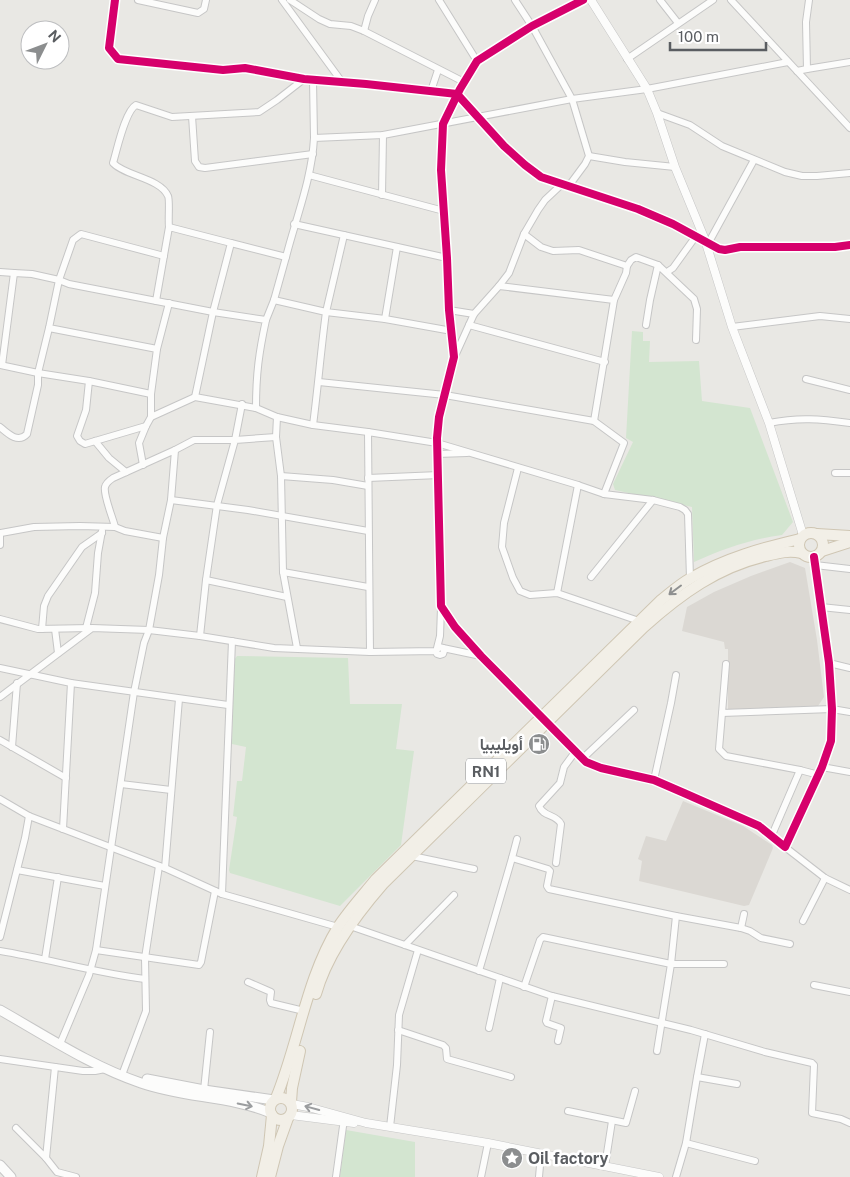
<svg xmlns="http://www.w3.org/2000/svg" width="850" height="1177" font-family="'Public Sans',Vazirmatn,sans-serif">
  <rect width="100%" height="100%" fill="#e9e8e4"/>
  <g fill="#dbd8d3">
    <polygon points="790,562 805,568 817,640 824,697 818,706 728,710 728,649 725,649 724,642 682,631 687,607 714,592 751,576"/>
    <polygon points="683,801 743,826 772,845 773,848 749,905 744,906 639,881 642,861 638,859 646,836 666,841"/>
  </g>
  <g fill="#d3e5d0">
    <path d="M632,331L643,332V341H650L649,362L699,361L702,401L750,408L793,522L782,535C751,539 723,549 694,562L692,507L615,490L613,484L633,442L626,438Z"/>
    <polygon points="237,656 348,658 350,704 402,704 396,749 414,751 401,845 340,906 230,873 229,870 237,817 233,816 237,781 242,781 246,747 232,744 234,660"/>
    <polygon points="346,1130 415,1142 415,1177 340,1177"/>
  </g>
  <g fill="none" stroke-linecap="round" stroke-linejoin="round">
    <g stroke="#c6c6c6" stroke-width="8">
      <g id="minor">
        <polyline points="115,0 109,48 118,59 223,70 245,68 304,79 366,84 457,94 504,146 525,165 541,177 638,209 673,224 719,249 725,250 740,247 835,247 850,245"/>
        <polyline points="138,0 198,13 204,9 206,0"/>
        <polyline points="282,0 342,82"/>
        <polyline points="290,0 319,19 330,24 351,26 364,31 464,82"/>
        <polyline points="439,0 477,61"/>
        <polyline points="515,0 532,26 572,99 589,156 585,164 568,187"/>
        <polyline points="583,0 532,26 477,61 460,89 443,124 441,170 447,258 449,310 454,357 439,417 437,438 441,606 455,627 481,656 586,762 601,768 654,780 684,793 759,826 785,847 822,767 831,741 832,709 829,663 814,557"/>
        <polyline points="660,0 678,23"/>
        <polyline points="731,0 850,128"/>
        <polyline points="364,31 368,16 375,0"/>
        <polyline points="627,59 713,0"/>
        <polyline points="807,69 850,62"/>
        <polyline points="797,71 807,69 806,22 809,0"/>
        <polyline points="313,80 314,138"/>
        <polyline points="431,91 438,70"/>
        <polyline points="657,113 690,125 722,146 785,172 802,176 817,176 850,173"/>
        <polyline points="192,116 195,161 199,167 205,168 313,154"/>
        <polyline points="589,156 625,162 675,167"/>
        <polyline points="309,175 444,211"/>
        <polyline points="382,195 383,135"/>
        <polyline points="294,224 447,258"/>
        <path d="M169,227C168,220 170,200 168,196C160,178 125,176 113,163C117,150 125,111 136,105L172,117L259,112L277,100L304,79"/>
        <polyline points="524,234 541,247 553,251 579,250 627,266 631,260 636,257 658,265"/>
        <polyline points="344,235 326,312 385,319 452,331"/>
        <polyline points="709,242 754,160"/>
        <path d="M231,243L286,257C296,218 312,178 314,138L383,135L572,99L647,89L788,62"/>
        <polyline points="0,272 14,273"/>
        <polyline points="667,272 673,268 696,236"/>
        <polyline points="499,286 509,273 524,234 538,210 545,200 561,185"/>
        <path d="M274,300L326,312C321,349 318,387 313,425"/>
        <polyline points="614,300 626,273 627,266"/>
        <polyline points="156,301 169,227 231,243 213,312 195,397"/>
        <polyline points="449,310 474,314"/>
        <polyline points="385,319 397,247"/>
        <polyline points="266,320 274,300 286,257"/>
        <polyline points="469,325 605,362"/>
        <polyline points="646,325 650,300 658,265 694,299 697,309 696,340"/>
        <polyline points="732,327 820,316 850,319"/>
        <polyline points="157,349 169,303"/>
        <polyline points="455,356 474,314 499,286 614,300 594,421"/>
        <polyline points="0,365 38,373 89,381"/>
        <polyline points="2,365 14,273 32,274 59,280 73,240 81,234 164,256"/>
        <polyline points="806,379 850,390"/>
        <polyline points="319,382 445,395 594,421 624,443 604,494"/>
        <polyline points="151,394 89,381 86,410 77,436 80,441 85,444 146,426 151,417 195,397 256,408 277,417 313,425 368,432"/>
        <path d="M151,417V394L157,349L49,328L59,280L69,284L213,312L266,320C259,352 256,374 256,408"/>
        <polyline points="277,417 276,437 281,476 283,572 297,648"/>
        <path d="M769,423C799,417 820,419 850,423"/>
        <path d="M0,427C7,433 18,444 27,434L38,385V373L49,328"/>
        <polyline points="95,441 109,458 126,472"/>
        <polyline points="175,450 194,440 235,440 242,404"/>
        <polyline points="437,454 467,453"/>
        <polyline points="143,465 139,443 146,426"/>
        <polyline points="518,468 504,523 502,547 513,578 520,591 530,595 557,593 639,621"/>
        <polyline points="835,473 850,473"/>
        <polyline points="281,476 333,480 368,486"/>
        <polyline points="368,478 439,475"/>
        <polyline points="171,500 248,510 368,531"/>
        <polyline points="0,533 0,545"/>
        <polyline points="1,533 34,527 80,526 115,527 125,531 163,538"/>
        <polyline points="815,565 850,569"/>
        <polyline points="283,572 368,587"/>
        <polyline points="591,577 653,500"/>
        <polyline points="206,580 287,597"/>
        <polyline points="557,593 578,485"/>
        <polyline points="821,607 850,610"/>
        <polyline points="0,619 38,629 90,628"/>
        <polyline points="86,628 95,593 98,553 102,531"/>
        <polyline points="42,629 44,606 48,596 82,547 102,533"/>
        <polyline points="55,629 58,653"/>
        <polyline points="200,636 206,580 217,505 235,440 276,437"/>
        <polyline points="437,648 440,636 441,608"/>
        <polyline points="443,648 481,656"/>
        <polyline points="370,652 368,432 437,443 578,485 604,494 653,500 680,507 685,510 688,514 690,578"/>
        <polyline points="829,663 850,668"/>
        <polyline points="726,664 722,713 832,709 850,712"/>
        <polyline points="0,668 71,683 63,829"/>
        <polyline points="71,683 228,705"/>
        <polyline points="0,697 92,628 149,630 200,636 274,648 370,652 436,651 439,647 443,648 444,651 443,654 440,655 437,654 436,651"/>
        <polyline points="722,713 719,749 726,756 800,770"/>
        <polyline points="0,740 66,778"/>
        <polyline points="12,747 17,683"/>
        <polyline points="582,759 634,710"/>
        <polyline points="822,767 850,772"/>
        <polyline points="654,780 671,703 676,675"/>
        <polyline points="121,784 171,790"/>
        <polyline points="0,799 29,816 165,868 222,894 338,927"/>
        <polyline points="772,835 800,770 819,775"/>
        <polyline points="517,839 512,858 548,869 550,871 547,886 549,889 676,916 671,964 657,1051"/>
        <polyline points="785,847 825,878 850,890"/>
        <polyline points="412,856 474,869"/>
        <path d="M556,863L561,824C556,814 543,817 539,806L560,783L564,767L575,752"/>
        <polyline points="165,868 179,699"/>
        <polyline points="17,870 105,886"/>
        <polyline points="222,894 232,641"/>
        <polyline points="676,916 741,928 750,931 761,938 790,944"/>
        <polyline points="803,921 825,878"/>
        <polyline points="350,926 552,996 691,1030 765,1052 812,1063 814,1065 812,1113 841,1119 850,1123"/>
        <polyline points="741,928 744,914"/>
        <polyline points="0,937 25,838 29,816"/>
        <polyline points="405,945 454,895"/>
        <polyline points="96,950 199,965 201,962 215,891"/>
        <path d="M0,951C49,959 96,973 145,979"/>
        <polyline points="45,959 58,877"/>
        <polyline points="479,971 512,858"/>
        <polyline points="248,982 271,992 270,1000 271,1003 304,1011"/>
        <polyline points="814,985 850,992"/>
        <polyline points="524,987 540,940 543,937 671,964 724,964"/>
        <polyline points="552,996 546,1021 547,1023 561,1028 558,1041"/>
        <polyline points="489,1028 500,978"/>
        <polyline points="398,1030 443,1045 446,1048 447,1059 511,1077"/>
        <path d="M60,1044L89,975L96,950L134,692L144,643L149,630L159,575L163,538L171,500L175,450L113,478C110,480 106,483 105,487C103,495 113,518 115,527"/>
        <polyline points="0,1059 83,1071 95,1071 105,1069"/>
        <polyline points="122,1075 146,1011 145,958 159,866"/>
        <polyline points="697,1077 737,1084"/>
        <polyline points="204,1090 210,1032"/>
        <polyline points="568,1111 626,1123 635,1091"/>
        <polyline points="390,1127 397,1065 399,1015 418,950"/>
        <polyline points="16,1128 46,1158 55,1067"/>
        <polyline points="686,1143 755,1161"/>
        <polyline points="46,1158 57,1172 76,1177"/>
        <polyline points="605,1166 612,1121"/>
        <polyline points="336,1177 344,1119"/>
        <polyline points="481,1177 488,1143"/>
        <polyline points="539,1177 541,1154"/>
        <polyline points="676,1177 686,1143 697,1077 705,1034"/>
      </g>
    </g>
    <g stroke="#c6c6c6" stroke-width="9">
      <g id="tertiary">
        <polyline points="591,0 647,89 657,113 675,167 705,240 732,327 769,423 803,535"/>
        <polyline points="292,1104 308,1107 366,1123 488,1143 659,1177"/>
        <polyline points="291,1115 354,1123"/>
      </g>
    </g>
    <g stroke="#c6c6c6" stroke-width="11">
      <g id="secondary">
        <path d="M0,1010C46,1036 91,1066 141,1083C183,1098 230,1096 271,1113"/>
        <polyline points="147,1079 204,1090 274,1100"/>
        <polyline points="0,1165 11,1177"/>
      </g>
    </g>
    <g stroke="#cfc6b3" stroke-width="12">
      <g id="primary">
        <circle cx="811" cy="545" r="12"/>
        <polyline points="817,534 850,536"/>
        <polyline points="822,551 850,542"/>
        <path d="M316,994C327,954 356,915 383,884L644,627C681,594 718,567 766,556C778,553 789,550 801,553"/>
        <circle cx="281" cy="1109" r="11"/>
        <path d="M276,1098C299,1042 306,979 338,927C349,910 363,895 376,879L660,601C670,593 680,584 691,578C725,558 762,548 800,539"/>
        <polyline points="291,1102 292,1088 300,1051"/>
        <polyline points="262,1177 269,1146 272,1115"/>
        <polyline points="270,1177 278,1146 288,1118"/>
      </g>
    </g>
    <use href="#minor" stroke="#fcfcfb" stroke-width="6"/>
    <use href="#tertiary" stroke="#fcfcfb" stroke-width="8"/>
    <use href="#secondary" stroke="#fcfcfb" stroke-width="9"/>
    <use href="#primary" stroke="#f2efe7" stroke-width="10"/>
    <g stroke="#fff" stroke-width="11">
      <g id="cycleway">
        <polyline points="115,0 109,48 118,59 223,70 245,68 304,79 366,84 457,94 504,146 525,165 541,177 638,209 673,224 719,249 725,250 740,247 835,247 850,245"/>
        <polyline points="583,0 532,26 477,61 460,89 443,124 441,170 447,258 449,310 454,357 439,417 437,438 441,606 455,627 481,656 586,762 601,768 654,780 684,793 759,826 785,847 822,767 831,741 832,709 829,663 814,557"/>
      </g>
    </g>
    <use href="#cycleway" stroke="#d6006c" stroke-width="8"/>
  </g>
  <defs><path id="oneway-shaft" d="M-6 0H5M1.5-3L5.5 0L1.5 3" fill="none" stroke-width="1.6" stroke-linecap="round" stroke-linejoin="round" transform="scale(1.25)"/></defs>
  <use stroke="#8f9090" href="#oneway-shaft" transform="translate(675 590) rotate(143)"/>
  <g stroke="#9b9d9f">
    <use href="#oneway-shaft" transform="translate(245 1105) rotate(12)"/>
    <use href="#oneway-shaft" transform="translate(312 1108) rotate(-165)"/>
  </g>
  <defs>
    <g id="fuel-disc" transform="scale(1.125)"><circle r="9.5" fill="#8c8e8f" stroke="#fff"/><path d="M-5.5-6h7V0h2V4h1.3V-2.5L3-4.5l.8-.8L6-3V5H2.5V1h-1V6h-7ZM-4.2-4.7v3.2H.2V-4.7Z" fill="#fff"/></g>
    <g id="sight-disc" transform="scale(1.125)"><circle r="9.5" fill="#8c8e8f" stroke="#fff"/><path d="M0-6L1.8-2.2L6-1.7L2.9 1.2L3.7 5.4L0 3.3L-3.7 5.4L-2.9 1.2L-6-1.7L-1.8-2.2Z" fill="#fff"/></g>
  </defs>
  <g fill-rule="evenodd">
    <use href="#fuel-disc" x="539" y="744"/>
    <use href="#sight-disc" x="512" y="1158"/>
  </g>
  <g text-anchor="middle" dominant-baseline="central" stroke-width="5" stroke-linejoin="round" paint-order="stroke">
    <rect fill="#fff" stroke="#8c8e90" stroke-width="1" x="466" y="758.5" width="40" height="25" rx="4"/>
    <g font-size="15" font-weight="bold" fill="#5a5d61">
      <text x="486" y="771">RN1</text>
    </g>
    <g font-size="16" font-weight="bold" fill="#5a5d61" stroke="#fff" text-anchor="end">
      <text x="523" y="744">أويليبيا</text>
      <text x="528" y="1158" text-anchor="start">Oil factory</text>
    </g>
  </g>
  <g transform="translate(45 45) rotate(48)"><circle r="24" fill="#ffffff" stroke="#bdbec0"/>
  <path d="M0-4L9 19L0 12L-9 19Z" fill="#8c8e8f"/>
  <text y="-8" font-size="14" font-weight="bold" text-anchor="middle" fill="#5a5d61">N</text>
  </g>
  <path d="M670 42v8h96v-8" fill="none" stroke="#5a5d61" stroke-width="2.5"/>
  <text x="678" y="42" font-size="15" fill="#5a5d61" stroke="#ffffff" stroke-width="4" paint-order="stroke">100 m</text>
</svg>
